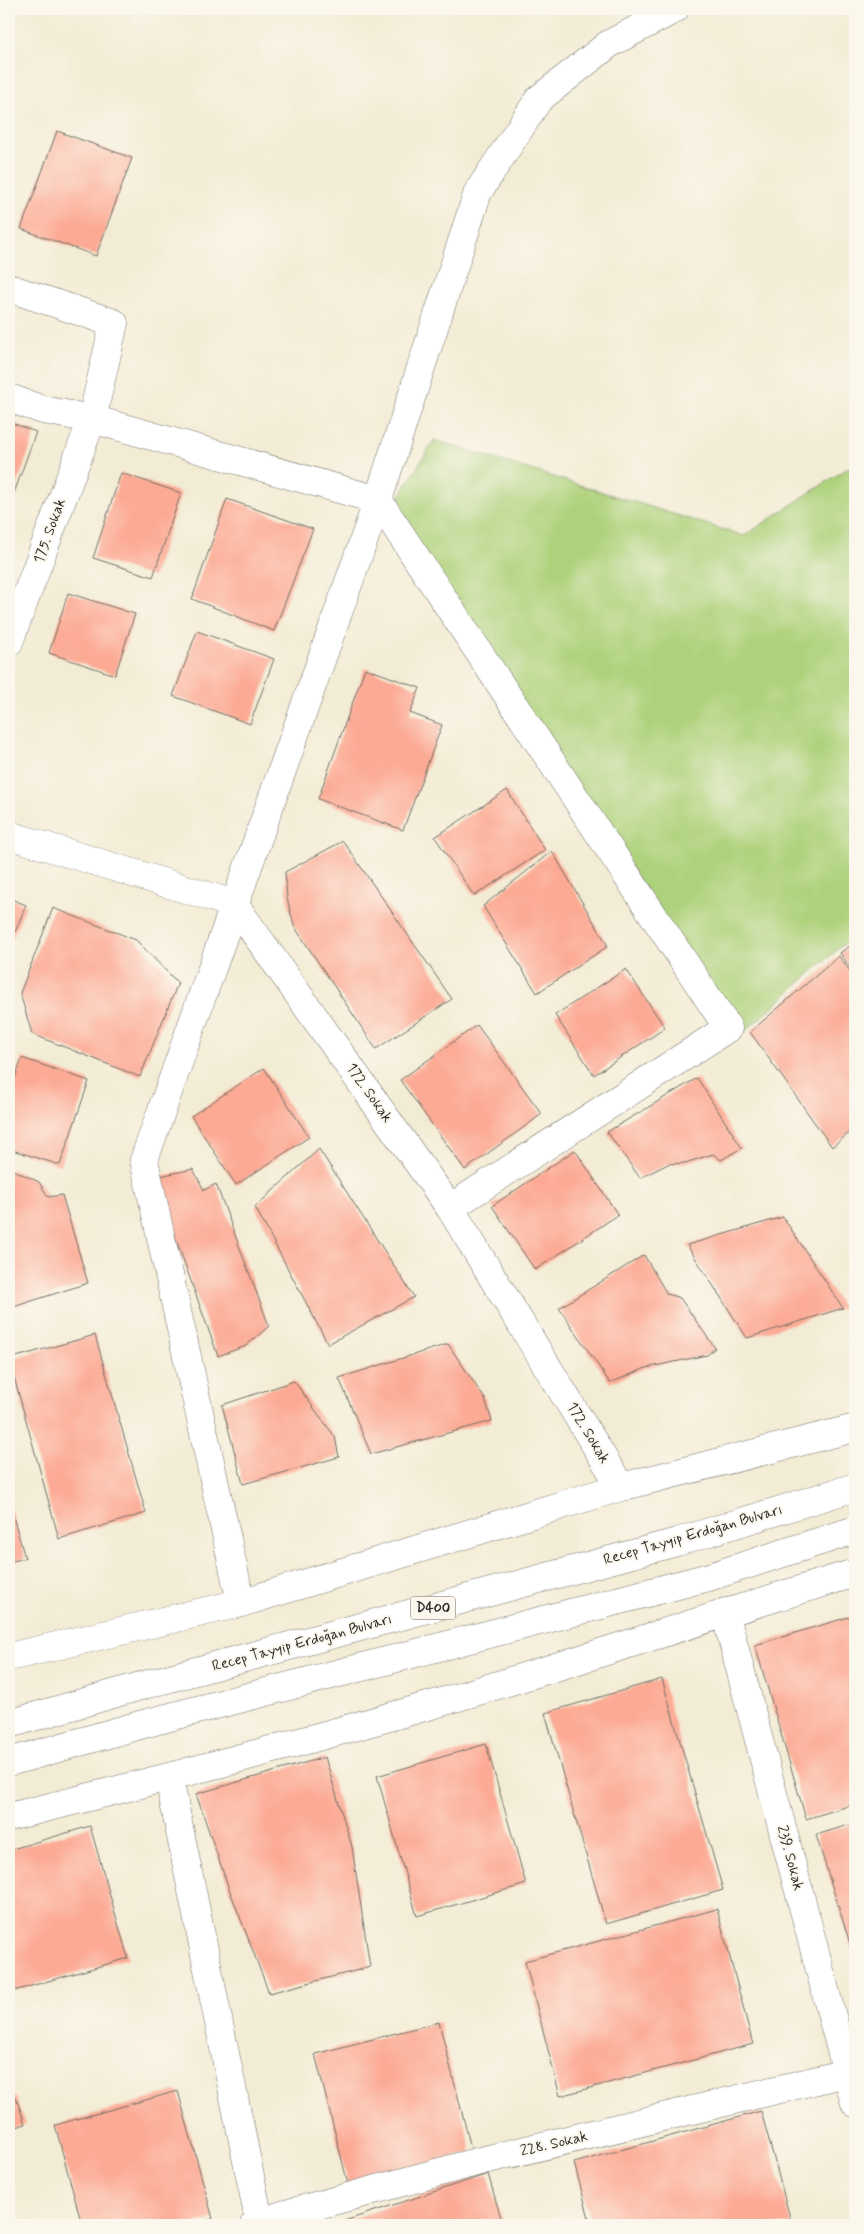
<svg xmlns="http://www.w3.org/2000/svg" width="864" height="2234" font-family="Mynerve,sans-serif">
  <rect width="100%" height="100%" fill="#fbf7ec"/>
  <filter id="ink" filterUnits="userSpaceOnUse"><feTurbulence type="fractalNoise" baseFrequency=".02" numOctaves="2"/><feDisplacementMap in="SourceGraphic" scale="10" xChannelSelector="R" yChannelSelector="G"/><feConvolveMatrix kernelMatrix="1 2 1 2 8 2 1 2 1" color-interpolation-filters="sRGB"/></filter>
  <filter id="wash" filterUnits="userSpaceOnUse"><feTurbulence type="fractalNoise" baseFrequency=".0096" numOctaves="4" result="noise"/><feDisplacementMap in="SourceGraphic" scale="20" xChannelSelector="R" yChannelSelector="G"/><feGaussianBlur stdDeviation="1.12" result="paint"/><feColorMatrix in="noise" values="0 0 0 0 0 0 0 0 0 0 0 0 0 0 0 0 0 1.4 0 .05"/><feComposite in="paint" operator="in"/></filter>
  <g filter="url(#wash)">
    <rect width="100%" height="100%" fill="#f3ecd5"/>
    <polygon fill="#aed27b" stroke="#6c7e53" points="434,440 744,536 849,467 855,477 855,934 743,1033 422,560 393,507"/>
    <g id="blocks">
      <g fill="#fcaa94">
        <polygon points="57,131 132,158 96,256 21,229"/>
        <polygon points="9,422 36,432 9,507"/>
        <polygon points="121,473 181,493 153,577 93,558"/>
        <polygon points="227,499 313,529 274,631 192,599"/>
        <polygon points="68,593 135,614 115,675 49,653"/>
        <polygon points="197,631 274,659 250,724 173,696"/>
        <polygon points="365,668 420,688 410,713 442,725 403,830 318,799"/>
        <polygon points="507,790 545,850 474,896 435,837"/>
        <polygon points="343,841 452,999 376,1049 294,926 287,898 285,872"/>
        <polygon points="552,851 608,946 537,993 483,906"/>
        <polygon points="9,898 26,905 9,947"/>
        <polygon points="53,908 136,940 178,983 140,1077 32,1034 20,993"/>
        <polygon points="855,942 855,975 840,953"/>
        <polygon points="839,956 855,978 855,1128 832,1147 750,1032"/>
        <polygon points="626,969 665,1028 594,1075 555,1015"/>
        <polygon points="477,1025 542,1114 465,1170 400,1080"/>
        <polygon points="22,1058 89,1081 60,1165 9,1149 9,1096"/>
        <polygon points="264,1068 309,1137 236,1185 191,1116"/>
        <polygon points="697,1078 742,1148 721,1160 713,1154 685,1163 668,1164 640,1178 607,1132"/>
        <polygon points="319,1149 414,1297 328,1344 255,1207"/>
        <polygon points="575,1150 618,1215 535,1270 492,1206"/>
        <polygon points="193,1169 204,1190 216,1184 269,1326 246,1346 218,1356 156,1184 160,1176"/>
        <polygon points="13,1170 39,1182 48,1197 62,1195 88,1283 13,1307 9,1293 9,1172"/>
        <polygon points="783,1217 843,1308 747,1338 687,1245"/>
        <polygon points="644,1255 667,1294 680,1298 715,1348 707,1355 646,1368 610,1383 559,1308"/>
        <polygon points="95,1335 146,1513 59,1539 9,1359"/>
        <polygon points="448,1344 485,1399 492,1421 371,1454 339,1378"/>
        <polygon points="294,1381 335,1437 339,1457 243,1484 222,1405"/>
        <polygon points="9,1502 25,1558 9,1562"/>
        <polygon points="855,1615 855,1804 806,1819 755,1645"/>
        <polygon points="662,1679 723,1890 606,1924 545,1713"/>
        <polygon points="486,1744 526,1884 417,1916 377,1776"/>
        <polygon points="325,1757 352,1847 370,1967 269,1993 228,1886 196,1794"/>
        <polygon points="855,1823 855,1949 852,1950 816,1835"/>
        <polygon points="90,1826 128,1958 14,1991 9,1973 9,1850"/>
        <polygon points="717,1909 753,2044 560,2096 525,1961"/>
        <polygon points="439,2022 472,2152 348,2184 315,2054"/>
        <polygon points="178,2091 213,2219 191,2225 82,2225 55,2125"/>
        <polygon points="16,2097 25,2124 9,2130 9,2100"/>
        <polygon points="761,2111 792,2225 591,2225 574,2163"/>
        <polygon points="488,2174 503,2225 332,2225"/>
      </g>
    </g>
  </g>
  <g filter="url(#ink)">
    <use href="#blocks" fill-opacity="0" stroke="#716f66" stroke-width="1"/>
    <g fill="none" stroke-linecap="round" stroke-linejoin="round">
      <g stroke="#716f66" stroke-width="29">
        <g id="minor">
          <polyline points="9,288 114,323 92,419 9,642"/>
          <polyline points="9,398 43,410 92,419 378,500 728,1028 450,1208"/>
          <polyline points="9,835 234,904 450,1208 621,1487"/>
          <polyline points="241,1603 144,1160 378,500 478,192 539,99 609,44 675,9"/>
          <polyline points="725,1612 855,2103"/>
          <polyline points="169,1778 260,2225"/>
          <polyline points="254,2225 282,2215 480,2161 855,2071"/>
        </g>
      </g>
      <g stroke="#716f66" stroke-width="29">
        <g id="highway">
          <polyline points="9,1657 241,1603 621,1487 855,1428"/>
          <polyline points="9,1724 144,1685 677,1542 855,1487"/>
          <polyline points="9,1762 147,1723 709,1577 855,1530"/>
          <path d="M9,1817C149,1783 289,1746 428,1706C571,1664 712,1616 855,1573"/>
        </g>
      </g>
      <use href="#minor" stroke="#fff" stroke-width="28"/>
      <use href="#highway" stroke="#fff" stroke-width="28"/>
    </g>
  </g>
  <g text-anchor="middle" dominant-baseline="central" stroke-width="4" stroke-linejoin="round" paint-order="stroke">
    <rect fill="#fbf7ec" stroke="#696865" stroke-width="1" x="410.5" y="1596.5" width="45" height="23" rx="4"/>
    <g font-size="14" font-weight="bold" fill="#2b2b2b">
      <text x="433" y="1608">D400</text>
    </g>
    <g font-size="15" fill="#2b2b2b" stroke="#fbf7ec">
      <text transform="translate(50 531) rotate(-70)">175. Sokak</text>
      <text transform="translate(369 1093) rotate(55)">172. Sokak</text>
      <text transform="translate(588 1433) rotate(59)">172. Sokak</text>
      <text transform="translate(693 1535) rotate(-16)">Recep Tayyip Erdoğan Bulvarı</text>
      <text transform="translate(302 1643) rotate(-15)">Recep Tayyip Erdoğan Bulvarı</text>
      <text transform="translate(790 1858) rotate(75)">239. Sokak</text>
      <text transform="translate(554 2144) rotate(-13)">228. Sokak</text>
    </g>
  </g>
  <rect width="864" height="2234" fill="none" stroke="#fbf7ec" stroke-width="30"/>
</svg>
